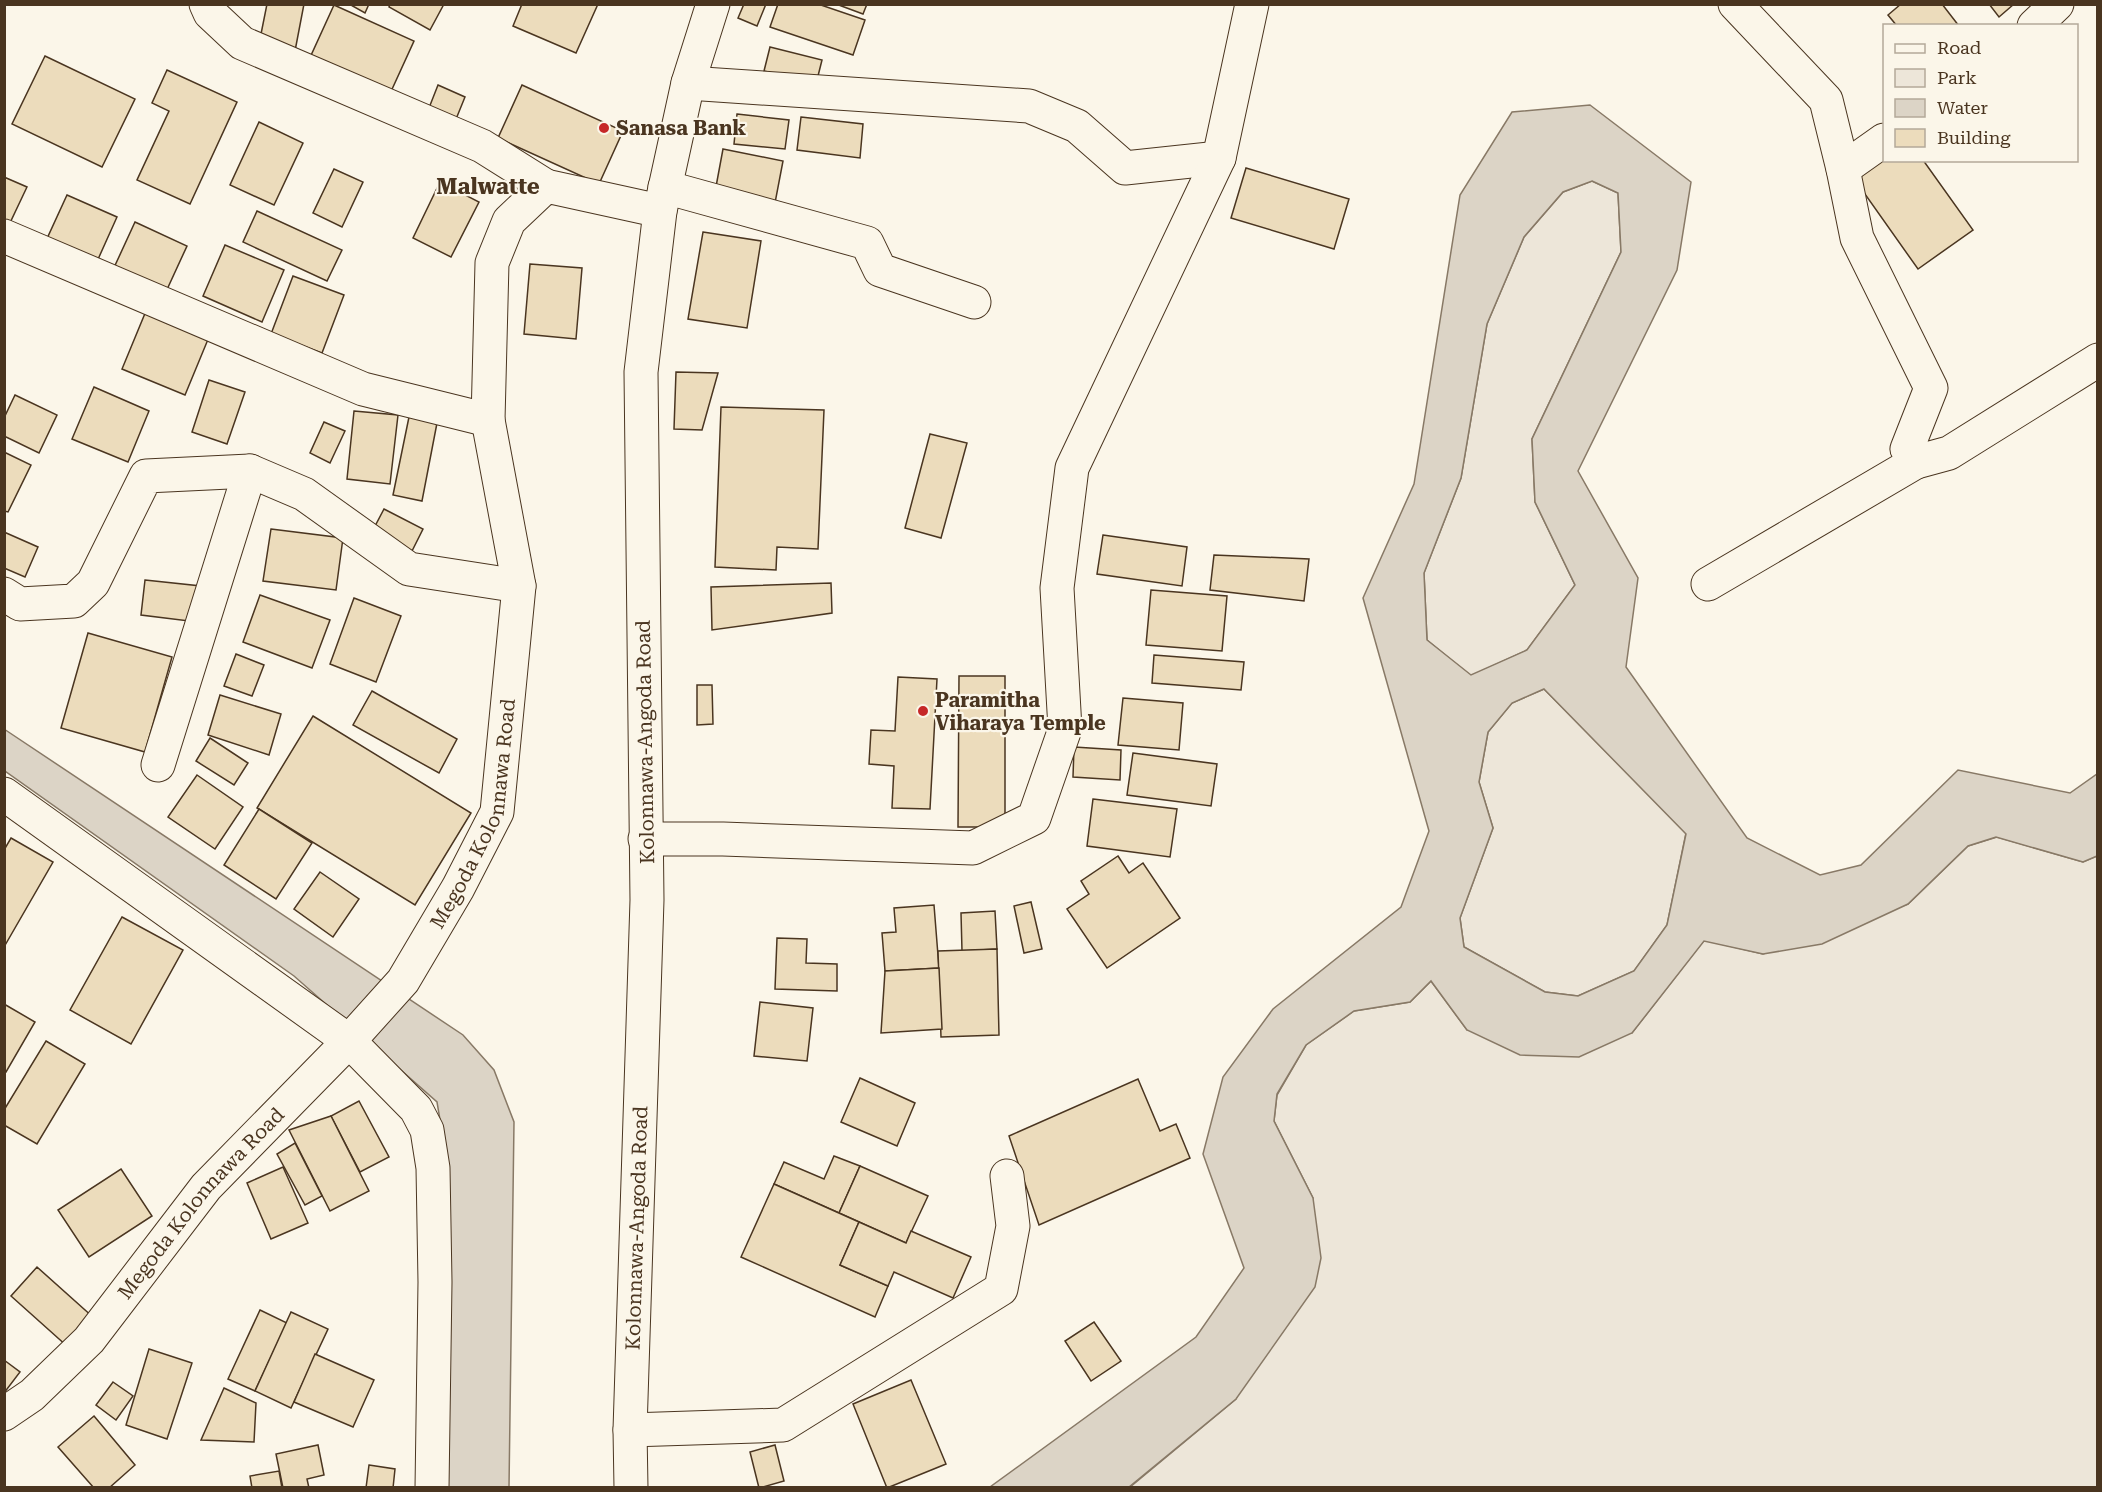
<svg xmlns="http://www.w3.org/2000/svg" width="2102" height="1492" font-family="'Roboto Serif',serif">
  <rect width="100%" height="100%" fill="#fbf6e9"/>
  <g fill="#ede6d9" stroke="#887966" stroke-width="1.5">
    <polygon points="1592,181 1618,193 1621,252 1532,439 1535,502 1575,585 1527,650 1471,676 1427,640 1424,573 1461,478 1487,324 1524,237 1563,192"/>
    <polygon points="1544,689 1686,833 1667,925 1634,971 1578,996 1545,992 1464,947 1460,918 1493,828 1479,782 1488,732 1512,703"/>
    <polygon points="1997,837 2083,862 2097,856 2097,1487 1129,1488 1236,1399 1313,1198 1274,1121 1277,1095 1306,1045 1354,1011 1410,1002 1431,981 1467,1030 1632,1033 1704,940 1763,954 1908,904 1968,846"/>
  </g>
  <g fill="#dcd4c6" stroke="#887966" stroke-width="1.5" fill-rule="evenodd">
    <path d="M1590,105L1691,182L1677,270L1578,471L1638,578L1626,667L1747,838L1820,875L1861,865L1958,770L2070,793L2097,774V856L2083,862L1996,837L1968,846L1908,904L1822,944L1763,954L1704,941L1632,1033L1579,1057L1520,1055L1467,1030L1431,981L1410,1002L1354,1011L1306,1045L1277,1094L1274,1121L1313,1198L1321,1258L1315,1287L1236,1399L1129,1487H990L1196,1337L1244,1268L1203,1154L1223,1077L1273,1009L1401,907L1429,831L1363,598L1414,484L1460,195L1512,112ZM1592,181L1618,193L1621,252L1532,439L1535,502L1575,585L1527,650L1471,675L1427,640L1424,573L1461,478L1487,324L1524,237L1563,192ZM1544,689L1686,834L1667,925L1634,971L1578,996L1545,992L1464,947L1460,918L1493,828L1479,782L1488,732L1512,703Z"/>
    <polygon points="4,729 463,1035 494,1070 514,1122 509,1487 444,1487 449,1173 437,1102 294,976 5,771"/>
  </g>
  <g fill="#ecdcbc" stroke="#4a3520" stroke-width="1.5">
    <polygon points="267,4 304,4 295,51 259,44"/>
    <polygon points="349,4 369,4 365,13"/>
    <polygon points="390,4 444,4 430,30 389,7"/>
    <polygon points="522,4 598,4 576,53 513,26"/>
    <polygon points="744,4 766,4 757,26 738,18"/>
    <polygon points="778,4 818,4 865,20 853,55 770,27"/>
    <polygon points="836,4 867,4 863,14"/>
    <polygon points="1901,4 1942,4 1959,26 1897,26 1888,15"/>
    <polygon points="1989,4 2014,4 1999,17"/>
    <polygon points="334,5 414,41 388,98 308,62"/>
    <polygon points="770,47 822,60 816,84 764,71"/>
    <polygon points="45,56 135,99 102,167 12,124"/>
    <polygon points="167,70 237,102 190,204 137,180 169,111 152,103"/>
    <polygon points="438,85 465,97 454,124 427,113"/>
    <polygon points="522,85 623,131 599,184 498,138"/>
    <polygon points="737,114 789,120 785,149 734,144"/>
    <polygon points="801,117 863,124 860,158 797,150"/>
    <polygon points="259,122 303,143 274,205 230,185"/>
    <polygon points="723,149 783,161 775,203 715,192"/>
    <polygon points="1884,159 1884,160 1923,160 1973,230 1918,269 1855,180"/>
    <polygon points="1246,168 1349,199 1334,249 1231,218"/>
    <polygon points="334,169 363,182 342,227 313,213"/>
    <polygon points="4,177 27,187 8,227 4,226"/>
    <polygon points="440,182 479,202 451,257 413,238"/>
    <polygon points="67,195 117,217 95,266 45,243"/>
    <polygon points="257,211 342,250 327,281 243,242"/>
    <polygon points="135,222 187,246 164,296 112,272"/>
    <polygon points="703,232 761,241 747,328 688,319"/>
    <polygon points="225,245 284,270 262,322 203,296"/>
    <polygon points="530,264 582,268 576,339 524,334"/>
    <polygon points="293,276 344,295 322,353 271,334"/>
    <polygon points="146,311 209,337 185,395 122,369"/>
    <polygon points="676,372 718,373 702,430 674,429"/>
    <polygon points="209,380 245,392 227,444 192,432"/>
    <polygon points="94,387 149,411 128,462 72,439"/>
    <polygon points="15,395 57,415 39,453 4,436 4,418"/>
    <polygon points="721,407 824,410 818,549 777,547 776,570 715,567"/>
    <polygon points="354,411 398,415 390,484 347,479"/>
    <polygon points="409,417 437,423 422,501 393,495"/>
    <polygon points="324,422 345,431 330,463 310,453"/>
    <polygon points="930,434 967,443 941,538 905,528"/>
    <polygon points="4,452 31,465 8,512 4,511"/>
    <polygon points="384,509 423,529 412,551 373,530"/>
    <polygon points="271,529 343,538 336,590 263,581"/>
    <polygon points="4,532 38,547 25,577 4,568"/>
    <polygon points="1103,535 1187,547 1182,586 1097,574"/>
    <polygon points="1214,555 1309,559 1304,601 1210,590"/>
    <polygon points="145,580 201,586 197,622 141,615"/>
    <polygon points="831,583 832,613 712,630 711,587"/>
    <polygon points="1151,590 1227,596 1222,651 1146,645"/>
    <polygon points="260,595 330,620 312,668 243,642"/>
    <polygon points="354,598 401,616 376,682 330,664"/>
    <polygon points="88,633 172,657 145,752 61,728"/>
    <polygon points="236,654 264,665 252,696 224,686"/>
    <polygon points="1154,655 1244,662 1241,690 1152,683"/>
    <polygon points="959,676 1005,676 1005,827 958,827"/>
    <polygon points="898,677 937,679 930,809 892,808 894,766 869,764 871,730 895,731"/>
    <polygon points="697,685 712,685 713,724 697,725"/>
    <polygon points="372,691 457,739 439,773 353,725"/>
    <polygon points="220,695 281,714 269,755 208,735"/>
    <polygon points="1123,698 1183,703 1179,750 1118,745"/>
    <polygon points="313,716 471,813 415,905 257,808"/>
    <polygon points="210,738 248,763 234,785 196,761"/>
    <polygon points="1074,747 1121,750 1120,780 1073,777"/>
    <polygon points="1133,753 1217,764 1211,806 1127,795"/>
    <polygon points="197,775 243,807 215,849 168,817"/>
    <polygon points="1093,799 1177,809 1170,857 1087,846"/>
    <polygon points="259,809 312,843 276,899 224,865"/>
    <polygon points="11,838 53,862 4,947 4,850"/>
    <polygon points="1118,856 1129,873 1143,863 1180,918 1107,968 1067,909 1089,894 1081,881"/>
    <polygon points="320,872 359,899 333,937 294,909"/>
    <polygon points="1031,902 1042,949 1024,953 1014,906"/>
    <polygon points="934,905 939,968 885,971 882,933 896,932 894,908"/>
    <polygon points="995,911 997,949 962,951 961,913"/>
    <polygon points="122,917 183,950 131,1044 70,1010"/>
    <polygon points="777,938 807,939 806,963 837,964 837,991 775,989"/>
    <polygon points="997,949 999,1035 941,1037 938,951"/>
    <polygon points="939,968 942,1029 881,1033 885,971"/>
    <polygon points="760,1002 813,1008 807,1061 754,1056"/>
    <polygon points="4,1004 35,1022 6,1072 4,1071"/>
    <polygon points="46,1041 85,1064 37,1144 4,1125 4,1110"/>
    <polygon points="860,1078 915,1103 897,1146 841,1122"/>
    <polygon points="1138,1079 1160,1131 1176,1124 1190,1158 1039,1225 1009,1136"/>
    <polygon points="359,1101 389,1157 360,1172 331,1116"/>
    <polygon points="331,1116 369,1191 330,1211 289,1130"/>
    <polygon points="295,1143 322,1196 305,1205 277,1154"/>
    <polygon points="834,1156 860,1166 839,1213 774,1184 784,1162 824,1179"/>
    <polygon points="860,1166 928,1196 906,1243 839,1213"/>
    <polygon points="283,1167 308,1223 271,1239 247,1183"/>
    <polygon points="121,1169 152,1216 89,1257 58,1210"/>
    <polygon points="774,1184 859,1222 840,1265 888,1286 875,1317 741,1257"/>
    <polygon points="859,1222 906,1243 911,1231 971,1257 953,1298 894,1272 888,1286 840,1265"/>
    <polygon points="37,1267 94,1318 68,1347 11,1296"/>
    <polygon points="260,1310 287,1323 255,1391 228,1379"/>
    <polygon points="291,1312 328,1329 291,1408 255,1391"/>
    <polygon points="1094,1322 1121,1361 1091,1381 1065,1341"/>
    <polygon points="149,1349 192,1363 167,1439 126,1425"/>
    <polygon points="315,1354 374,1380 353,1427 294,1402"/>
    <polygon points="4,1360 20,1372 4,1393"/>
    <polygon points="911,1380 946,1464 887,1488 853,1404"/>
    <polygon points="113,1382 133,1396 116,1420 96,1405"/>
    <polygon points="224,1388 256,1403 254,1442 201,1440"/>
    <polygon points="94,1416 135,1465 109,1488 94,1488 58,1447"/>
    <polygon points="318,1445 324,1475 307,1479 309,1488 283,1488 276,1454"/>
    <polygon points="775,1445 784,1481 759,1488 750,1452"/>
    <polygon points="369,1465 395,1469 393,1488 366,1488"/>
    <polygon points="279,1471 282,1488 252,1488 250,1476"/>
  </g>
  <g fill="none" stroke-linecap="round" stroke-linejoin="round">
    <g stroke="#4a3520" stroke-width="35">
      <g id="minor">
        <polyline points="206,4 210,13 242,43 482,146 546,186"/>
        <polyline points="1735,4 1826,100 1843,169 1857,238 1931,388 1907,449 1916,462 1949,453 2098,360"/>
        <polyline points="2034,26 2057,4"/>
        <polyline points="688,83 1029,106 1077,126 1125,168 1219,158"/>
        <polyline points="1843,169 1884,140"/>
        <polyline points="665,187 867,243 880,270 974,302"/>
        <polyline points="4,236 363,389 488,420"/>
        <polyline points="1708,584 1916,462"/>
        <polyline points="4,594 20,604 74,601 93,583 146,476 250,471 304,494 409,569 519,586"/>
        <polyline points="158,765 250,471"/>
        <polyline points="4,794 349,1041 416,1109 427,1130 433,1168 435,1282 432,1488"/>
        <polyline points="645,839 723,839 973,848 1034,818 1065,729 1057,588 1072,468 1219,158 1252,4"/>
        <path id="s1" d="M4,1414L32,1395L89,1340L206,1187L349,1041L403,981L458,888L497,812L519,586L488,420L492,263L509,221L546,186L660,211"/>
        <polyline points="630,1430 783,1425 1001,1289 1013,1226 1007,1176"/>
      </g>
    </g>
    <g stroke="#4a3520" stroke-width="35">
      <g id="primary">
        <path id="s2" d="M631,1488L630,1430L647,900L641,372L660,211L688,83L713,4"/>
      </g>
    </g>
    <use href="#minor" stroke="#fbf6e9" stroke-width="33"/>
    <use href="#primary" stroke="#fbf6e9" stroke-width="33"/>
  </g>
  <g fill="#c62828" stroke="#fbf6e9" stroke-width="2">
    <circle cx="604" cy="128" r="6"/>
    <circle cx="923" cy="711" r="6"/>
  </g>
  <g text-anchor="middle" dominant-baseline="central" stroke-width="4.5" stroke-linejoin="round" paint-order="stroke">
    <g font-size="20" font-weight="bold" fill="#4a3520" stroke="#fbf6e9" text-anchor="start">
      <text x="616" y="128">Sanasa Bank</text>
      <text x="935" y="700">Paramitha<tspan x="935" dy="23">Viharaya Temple</tspan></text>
    </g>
    <g font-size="20" fill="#4a3520" stroke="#fbf6e9">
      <text transform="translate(645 742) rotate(-91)">Kolonnawa-Angoda Road</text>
      <text stroke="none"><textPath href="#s1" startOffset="776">Megoda Kolonnawa Road</textPath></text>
      <text stroke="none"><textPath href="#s1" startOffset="290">Megoda Kolonnawa Road</textPath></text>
      <text stroke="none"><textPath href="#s2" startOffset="260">Kolonnawa-Angoda Road</textPath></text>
    </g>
    <g font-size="22" font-weight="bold" fill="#4a3520" stroke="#fbf6e9">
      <text x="488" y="186">Malwatte</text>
    </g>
  </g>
  <rect width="2102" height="1492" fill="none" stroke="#4a3520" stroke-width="12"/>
  <rect x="1883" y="24" width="195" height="138" fill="#fbf6e9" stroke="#b4a999" stroke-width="1.5"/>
  <rect x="1895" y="44" width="30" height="9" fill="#fbf6e9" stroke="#b4a999" stroke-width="1.5"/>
  <text x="1937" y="54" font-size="18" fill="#4a3520">Road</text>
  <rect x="1895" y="69" width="30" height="18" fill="#ede6d9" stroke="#b4a999" stroke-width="1.5"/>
  <text x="1937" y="84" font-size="18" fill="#4a3520">Park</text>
  <rect x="1895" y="99" width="30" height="18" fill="#dcd4c6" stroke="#b4a999" stroke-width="1.5"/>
  <text x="1937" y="114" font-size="18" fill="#4a3520">Water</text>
  <rect x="1895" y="129" width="30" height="18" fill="#ecdcbc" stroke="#b4a999" stroke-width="1.5"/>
  <text x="1937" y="144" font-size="18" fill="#4a3520">Building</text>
</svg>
